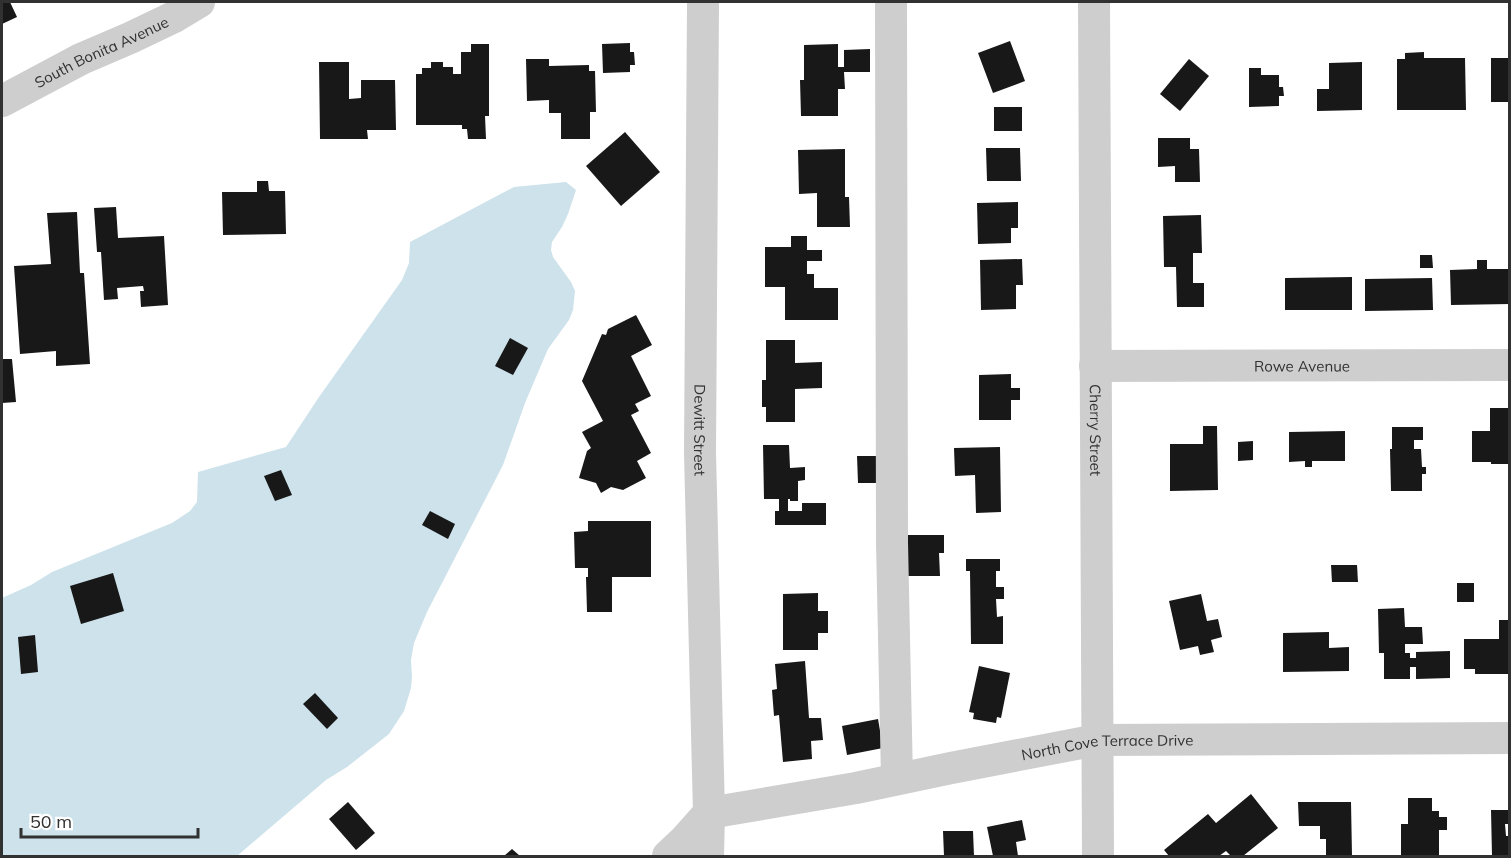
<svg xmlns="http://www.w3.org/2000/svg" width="1511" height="858" font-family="Mulish,sans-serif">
  <rect width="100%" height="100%" fill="#fff"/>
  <polygon fill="#cde2eb" points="566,182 576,190 568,214 562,227 552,242 551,250 553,257 571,282 575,291 573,310 569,320 548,349 525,403 503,465 427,612 414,643 411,660 412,677 411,688 404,711 389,734 347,767 326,780 237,856 2,856 2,598 31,585 52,572 172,523 190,511 197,502 198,472 286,447 319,397 402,280 409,263 410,242 514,187"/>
  <g fill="#181818">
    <polygon points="2,2 10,2 17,17 2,24"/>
    <polygon points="1010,41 1025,81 993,93 978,53"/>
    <polygon points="630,43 630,52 634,52 635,65 630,65 630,72 603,73 602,44"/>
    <polygon points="471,44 489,44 489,116 485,116 486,139 468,139 467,129 462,129 462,125 416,125 416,74 422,74 422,68 431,68 431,62 443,62 443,67 453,67 453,74 461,74 461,52 471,52"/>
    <polygon points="838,44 838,67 844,67 844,50 870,49 870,72 844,72 845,89 838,89 838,116 801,116 800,80 804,80 804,45"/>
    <polygon points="1424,52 1424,58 1465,58 1466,110 1397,110 1397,59 1405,59 1405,53"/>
    <rect x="1491" y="58" width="19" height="44"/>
    <polygon points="526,59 549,59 549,66 589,65 589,71 595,71 596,112 590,112 590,139 561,139 561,113 549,113 549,100 527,101"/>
    <polygon points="1189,59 1209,76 1180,111 1160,94"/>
    <polygon points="319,62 349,62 349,99 361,98 361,80 395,80 396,130 367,130 368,139 320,139"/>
    <polygon points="1362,62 1362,110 1317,111 1317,89 1329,89 1329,63"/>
    <polygon points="1249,68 1261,68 1261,75 1279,75 1279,87 1283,87 1284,96 1279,96 1279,106 1249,107"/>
    <rect x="994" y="107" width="28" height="24"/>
    <polygon points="625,132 660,172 621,206 586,166"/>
    <polygon points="1158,138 1190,138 1190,149 1199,149 1200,182 1175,182 1175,166 1158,167"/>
    <polygon points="986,148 1020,148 1021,181 987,181"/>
    <polygon points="845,149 845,197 849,197 850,227 817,227 817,193 799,194 798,150"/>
    <polygon points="257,181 268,181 269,191 285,191 286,234 223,235 222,192 257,192"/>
    <polygon points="1018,202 1018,228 1011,228 1011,243 978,244 977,203"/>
    <polygon points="116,207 118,238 164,236 168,305 141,307 140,291 144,291 143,286 117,288 118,299 104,300 101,252 97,252 94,208"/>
    <polygon points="77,212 80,273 84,273 90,364 56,366 56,351 20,354 14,266 51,264 47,213"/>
    <polygon points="1201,215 1202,253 1193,253 1193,283 1204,283 1204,307 1177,307 1176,267 1164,267 1163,216"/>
    <polygon points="791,236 807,236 807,250 822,250 822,261 807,261 807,274 814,274 814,288 838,288 838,320 785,320 785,287 765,287 765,247 791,247"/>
    <polygon points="1420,255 1432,255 1433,268 1420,268"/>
    <polygon points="1022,259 1023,285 1016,285 1016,309 981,310 980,260"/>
    <polygon points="1477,260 1487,260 1487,269 1510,269 1510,304 1451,305 1450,270 1477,269"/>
    <polygon points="1352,277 1352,310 1285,310 1285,278"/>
    <polygon points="1432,278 1433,310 1365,311 1365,279"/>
    <polygon points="636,315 652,345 631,356 651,396 635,404 639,411 631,415 651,453 637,461 646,478 623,490 611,487 601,493 596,483 579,478 587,451 591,448 582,432 603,421 582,381 602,334 606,335 608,329"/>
    <polygon points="510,338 528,348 513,375 495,366"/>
    <polygon points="766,340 795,340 795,363 822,362 822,388 795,389 795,422 766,422 766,407 762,407 762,380 766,380"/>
    <polygon points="2,359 12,359 16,402 2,403"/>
    <polygon points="1011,374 1011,388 1020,388 1020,400 1011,400 1011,420 979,420 979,375"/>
    <polygon points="1490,408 1510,408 1510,464 1491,464 1491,462 1472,462 1472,431 1490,431"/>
    <polygon points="1203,426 1217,426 1218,490 1170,491 1170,444 1203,444"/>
    <polygon points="1392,427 1423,427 1423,440 1414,440 1414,449 1421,449 1422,467 1426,467 1426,474 1422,474 1422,491 1391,491 1390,449 1392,449"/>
    <polygon points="1345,431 1345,461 1312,461 1312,467 1305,467 1305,461 1289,462 1289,432"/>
    <polygon points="1253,441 1253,460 1238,461 1238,442"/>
    <polygon points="763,445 789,445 790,468 805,467 805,480 798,481 798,501 790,501 790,499 788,499 788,511 802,511 802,503 826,503 826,525 775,525 775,511 779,511 779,499 764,499"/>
    <polygon points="1000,447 1001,512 976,513 975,475 955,476 954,448"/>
    <polygon points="857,456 883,456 883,483 858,483"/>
    <polygon points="281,470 292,495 275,501 264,476"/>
    <polygon points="430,511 455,524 448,539 422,525"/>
    <polygon points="588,521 651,521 651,577 612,577 612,612 587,612 586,577 588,577 588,568 575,568 574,532 588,531"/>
    <polygon points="908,535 944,535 944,553 939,553 940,576 897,576 897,541 908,541"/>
    <polygon points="966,559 1000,559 1000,571 996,571 996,587 1004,587 1004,599 996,599 997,617 1003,616 1003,644 971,644 970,571 966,571"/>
    <polygon points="1331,565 1357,565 1358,582 1332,582"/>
    <polygon points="113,573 124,611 81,624 70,586"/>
    <rect x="1457" y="583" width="17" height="19"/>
    <polygon points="818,593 818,611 828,611 828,633 818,633 818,650 783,650 783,594"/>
    <polygon points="1201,594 1207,621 1218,619 1222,637 1211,640 1214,652 1200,655 1198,646 1180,650 1169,601"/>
    <polygon points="1404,608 1405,627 1422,627 1423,644 1405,644 1405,653 1410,653 1410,658 1416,658 1416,652 1450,651 1450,678 1416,679 1416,667 1410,667 1410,679 1384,679 1384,653 1379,653 1378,609"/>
    <polygon points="1499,620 1510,620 1510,674 1475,674 1475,669 1464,669 1464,639 1499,639"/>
    <polygon points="1329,632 1329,648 1349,647 1349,671 1283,672 1283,633"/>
    <polygon points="35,635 38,672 21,674 18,637"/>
    <polygon points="805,661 809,718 821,718 823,740 811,741 812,759 783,762 779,715 774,716 772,690 777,689 775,664"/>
    <polygon points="979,666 1010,673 1001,718 997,717 996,723 973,719 974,713 969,712"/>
    <polygon points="315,693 338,718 327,729 303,704"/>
    <polygon points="878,719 883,748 847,755 842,726"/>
    <polygon points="1251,794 1278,828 1243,856 1231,856 1226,851 1219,856 1169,856 1164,850 1208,814 1216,823"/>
    <polygon points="1408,798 1432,798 1432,811 1439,811 1439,817 1447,817 1447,830 1439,830 1439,856 1401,856 1401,824 1408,824"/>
    <polygon points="348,802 375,833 356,850 329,819"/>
    <polygon points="1298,802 1351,802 1352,856 1326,856 1326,839 1320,839 1320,826 1299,826"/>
    <polygon points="1491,810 1510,810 1510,824 1505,824 1506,836 1510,836 1510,856 1492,856"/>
    <polygon points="1022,820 1026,840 1016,842 1018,856 993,856 987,827"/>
    <polygon points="943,831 973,831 974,856 944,856"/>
    <polygon points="512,849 520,856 504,856"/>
  </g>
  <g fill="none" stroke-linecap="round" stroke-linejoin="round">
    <g stroke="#cecece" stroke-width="32">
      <path id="s1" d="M703,2L700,453L709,813L708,856"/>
      <polyline points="891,2 892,542 897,779"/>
      <path id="s2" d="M1094,2L1098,856"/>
      <path id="s3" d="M2,101L81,59L130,38L174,17L199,2"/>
      <path id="s4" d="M1095,366L1510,365"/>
      <path id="s5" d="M668,856L685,840L709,813L856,788L951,768L1097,740L1510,738"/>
    </g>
  </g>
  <g text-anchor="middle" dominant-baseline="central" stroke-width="6" stroke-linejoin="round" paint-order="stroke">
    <g font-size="15" fill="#313131" stroke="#fff">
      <text stroke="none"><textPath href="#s3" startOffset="111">South Bonita Avenue</textPath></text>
      <text stroke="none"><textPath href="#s4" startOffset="207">Rowe Avenue</textPath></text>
      <text stroke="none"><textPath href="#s1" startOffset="428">Dewitt Street</textPath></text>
      <text stroke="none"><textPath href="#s2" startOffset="428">Cherry Street</textPath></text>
      <text stroke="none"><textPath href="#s5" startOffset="464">North Cove Terrace Drive</textPath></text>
    </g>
  </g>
  <rect width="1511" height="858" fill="none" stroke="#313131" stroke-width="6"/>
  <path d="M21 828v9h177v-9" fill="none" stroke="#313131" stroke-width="3"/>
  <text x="30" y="828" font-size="18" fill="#313131" stroke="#ffffff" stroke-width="4.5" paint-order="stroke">50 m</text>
</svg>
